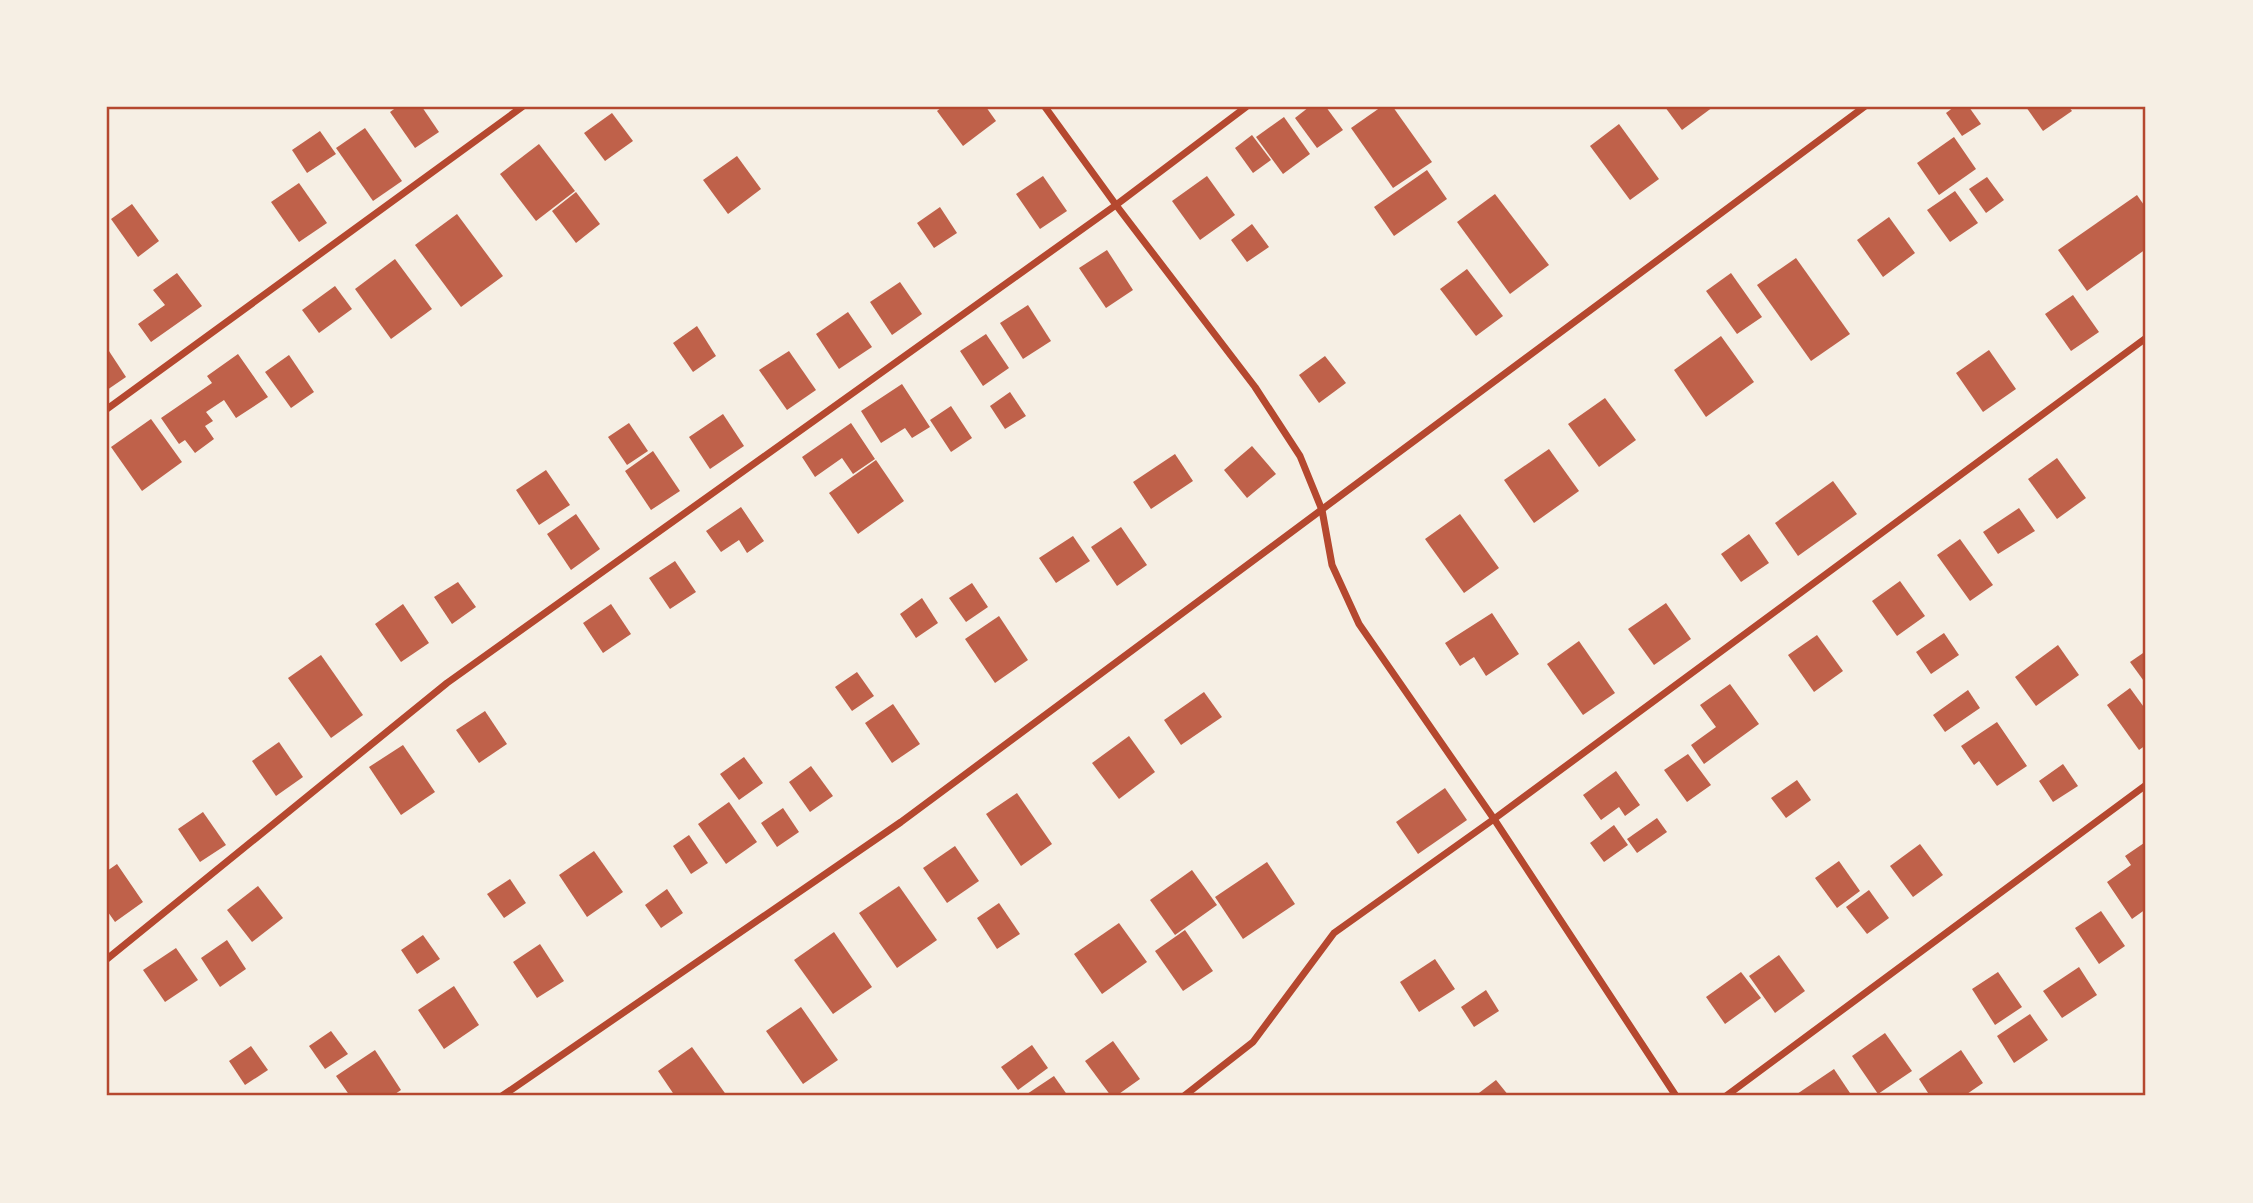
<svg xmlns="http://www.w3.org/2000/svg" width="2253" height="1203" font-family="'PT Sans Narrow',sans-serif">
  <rect width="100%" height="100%" fill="#f6efe4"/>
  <g fill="#bf614a">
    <polygon points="397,107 422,107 439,132 415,148 390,112"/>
    <polygon points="942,107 986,107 996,121 963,146 937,111"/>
    <polygon points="1309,107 1326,107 1343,130 1317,148 1295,118"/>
    <polygon points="1381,107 1393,107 1432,162 1393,188 1351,128"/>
    <polygon points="1665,107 1713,107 1682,130"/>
    <polygon points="1954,107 1969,107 1981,124 1962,136 1946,113"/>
    <polygon points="2026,107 2069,107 2072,111 2043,131"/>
    <polygon points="612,113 633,141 605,161 584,133"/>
    <polygon points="1284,117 1310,154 1283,174 1256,137"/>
    <polygon points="1619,124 1659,179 1630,200 1590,146"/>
    <polygon points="365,128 402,181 373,201 336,148"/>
    <polygon points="320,131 336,154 307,173 292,150"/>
    <polygon points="1252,135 1271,160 1253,173 1235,148"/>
    <polygon points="1954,137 1976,169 1939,195 1917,163"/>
    <polygon points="539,144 575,191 536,221 500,174"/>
    <polygon points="737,156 761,189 728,214 703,180"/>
    <polygon points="1427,170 1447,199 1394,236 1374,207"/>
    <polygon points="1043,176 1067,211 1040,229 1016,194"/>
    <polygon points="1207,176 1235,215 1200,240 1172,201"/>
    <polygon points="1987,177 2004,200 1986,213 1969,189"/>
    <polygon points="299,183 327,223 299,242 271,202"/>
    <polygon points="1955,191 1978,223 1950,242 1927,210"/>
    <polygon points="576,192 600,224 576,243 552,211"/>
    <polygon points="1495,194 1549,265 1510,294 1457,222"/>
    <polygon points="2137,195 2146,208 2146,249 2087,291 2058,250"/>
    <polygon points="132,204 159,241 138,257 111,219"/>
    <polygon points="940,207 957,233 934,248 917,223"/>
    <polygon points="457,214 503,276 461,307 415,245"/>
    <polygon points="1889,217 1915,253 1883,277 1857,240"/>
    <polygon points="1252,224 1269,247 1247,262 1231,240"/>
    <polygon points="1107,250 1133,290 1106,308 1079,268"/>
    <polygon points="1796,258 1850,334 1811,361 1757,285"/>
    <polygon points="395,259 432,309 391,339 355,289"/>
    <polygon points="1467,269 1503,316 1476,336 1440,289"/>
    <polygon points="177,273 202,306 151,342 138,324 165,305 153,290"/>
    <polygon points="1731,273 1762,317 1737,334 1706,291"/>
    <polygon points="900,282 922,314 892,335 870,302"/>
    <polygon points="335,286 352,309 319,333 302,310"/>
    <polygon points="2073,295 2099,332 2071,351 2045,314"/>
    <polygon points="1028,305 1051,341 1023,359 1000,323"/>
    <polygon points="848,312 872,347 839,369 816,334"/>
    <polygon points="697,326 716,356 693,372 673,343"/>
    <polygon points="986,334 1009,368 983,386 960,351"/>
    <polygon points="1721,336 1754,382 1706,417 1674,370"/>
    <polygon points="107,348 126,377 107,390"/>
    <polygon points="1989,350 2016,389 1983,412 1956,373"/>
    <polygon points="789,351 816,390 787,410 759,370"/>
    <polygon points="238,354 268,397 236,418 224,400 206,412 213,421 205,426 214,439 195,453 185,440 179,444 161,418 212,383 207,376"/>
    <polygon points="289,355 314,392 291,408 265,372"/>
    <polygon points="1325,356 1346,383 1319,403 1299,375"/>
    <polygon points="902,384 930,427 912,438 905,428 881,443 861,411"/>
    <polygon points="1010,392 1026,416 1005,429 990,406"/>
    <polygon points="1605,398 1636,440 1599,467 1568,424"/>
    <polygon points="951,406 972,438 951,452 930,420"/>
    <polygon points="723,414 744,446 710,469 689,437"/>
    <polygon points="151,419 182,462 142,491 111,447"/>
    <polygon points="629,423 648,451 627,465 608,437"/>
    <polygon points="851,423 875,459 853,474 842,458 815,477 802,457"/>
    <polygon points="1252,446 1276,474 1247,498 1224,470"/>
    <polygon points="1549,449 1579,491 1534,523 1504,480"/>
    <polygon points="653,451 680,491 651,510 625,471"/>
    <polygon points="1175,454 1193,481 1151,509 1133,482"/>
    <polygon points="2057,458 2086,498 2057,519 2028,479"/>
    <polygon points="876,460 904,501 858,534 829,493"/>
    <polygon points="546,470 570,505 539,525 516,490"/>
    <polygon points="1833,481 1857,514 1798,556 1775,523"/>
    <polygon points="741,507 764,541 747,553 739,540 721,552 706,531"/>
    <polygon points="2019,508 2035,531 1998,554 1983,532"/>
    <polygon points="576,514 600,549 571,570 547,534"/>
    <polygon points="1460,514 1499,568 1464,593 1425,539"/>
    <polygon points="1121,527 1147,565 1117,586 1091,547"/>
    <polygon points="1749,534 1769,563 1741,582 1721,554"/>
    <polygon points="1073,536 1090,561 1056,583 1039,558"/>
    <polygon points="1960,539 1993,585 1970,601 1937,555"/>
    <polygon points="675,561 696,592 670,609 649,578"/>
    <polygon points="1900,581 1925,616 1897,636 1872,601"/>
    <polygon points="458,582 476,607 452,624 434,597"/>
    <polygon points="972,583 988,607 966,622 949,598"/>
    <polygon points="922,598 938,623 916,638 900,614"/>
    <polygon points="1666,603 1691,639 1654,665 1628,629"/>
    <polygon points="403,604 429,643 401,662 375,624"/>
    <polygon points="611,604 631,634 603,653 583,623"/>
    <polygon points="1492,613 1519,654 1486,676 1474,657 1460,666 1445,643"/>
    <polygon points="999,616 1028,660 995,683 965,639"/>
    <polygon points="1944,633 1959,655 1931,674 1916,652"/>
    <polygon points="1817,635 1843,671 1814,692 1788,655"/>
    <polygon points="1579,641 1615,693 1583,715 1547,664"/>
    <polygon points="2058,645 2079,675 2036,706 2015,677"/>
    <polygon points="2146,651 2146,684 2130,662"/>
    <polygon points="321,655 363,715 331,738 288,678"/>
    <polygon points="857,672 874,696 852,711 835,687"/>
    <polygon points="1730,684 1759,724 1704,764 1691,745 1716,727 1700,705"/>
    <polygon points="2130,688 2146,710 2146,745 2139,750 2107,705"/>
    <polygon points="1968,690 1980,708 1945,732 1933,715"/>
    <polygon points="1204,692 1222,717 1181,745 1164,720"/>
    <polygon points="893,704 920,744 892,763 865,723"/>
    <polygon points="485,711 507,744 479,763 456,730"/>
    <polygon points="1997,722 2027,766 1997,786 1979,761 1974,765 1961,746"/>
    <polygon points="1129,736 1155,772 1119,799 1092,763"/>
    <polygon points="279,742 303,777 276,796 252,761"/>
    <polygon points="403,745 435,792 401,815 369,767"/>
    <polygon points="1688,754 1711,785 1687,802 1664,770"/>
    <polygon points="744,757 763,783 739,800 720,774"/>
    <polygon points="2063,764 2078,786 2053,802 2039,781"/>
    <polygon points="811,766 833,796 810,812 789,782"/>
    <polygon points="1616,771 1640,805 1625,816 1619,807 1601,820 1583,795"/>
    <polygon points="1797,780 1811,800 1786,818 1771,798"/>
    <polygon points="1445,788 1467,820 1418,854 1396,822"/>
    <polygon points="1017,793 1052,844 1021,866 986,814"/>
    <polygon points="729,802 757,842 726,864 698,824"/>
    <polygon points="783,808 799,832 777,847 761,823"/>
    <polygon points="203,812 226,845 200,862 178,829"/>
    <polygon points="1657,818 1667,832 1637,853 1627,839"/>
    <polygon points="1614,825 1628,845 1604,862 1590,843"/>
    <polygon points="689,835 708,863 691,874 673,846"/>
    <polygon points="2144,843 2146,846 2146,909 2132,919 2107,882 2131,865 2125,856"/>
    <polygon points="1920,844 1943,875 1913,897 1890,866"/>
    <polygon points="955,846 979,881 947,903 923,868"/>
    <polygon points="594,851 623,892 587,917 559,875"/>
    <polygon points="1839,861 1860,891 1837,908 1815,878"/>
    <polygon points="1267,862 1295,904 1243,939 1215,897"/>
    <polygon points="117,864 143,902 115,922 108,912 107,913 107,871"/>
    <polygon points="1192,870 1217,905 1175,935 1150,900"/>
    <polygon points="510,879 526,903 504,918 487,894"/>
    <polygon points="258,886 283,918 252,942 227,910"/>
    <polygon points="899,886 937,940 897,968 859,913"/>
    <polygon points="667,889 683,913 661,928 645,905"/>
    <polygon points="1869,890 1889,918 1867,934 1846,907"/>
    <polygon points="999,903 1020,934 997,949 977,918"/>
    <polygon points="2101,911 2125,946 2099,964 2075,928"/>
    <polygon points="1119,923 1147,962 1102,994 1074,954"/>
    <polygon points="1185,930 1213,971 1183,991 1155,951"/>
    <polygon points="834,932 872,987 833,1014 794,960"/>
    <polygon points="423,935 440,959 417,974 401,950"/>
    <polygon points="227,940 246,969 220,987 201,958"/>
    <polygon points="540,944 564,981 537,998 513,962"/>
    <polygon points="176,948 198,980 165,1002 143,970"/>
    <polygon points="1779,955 1805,991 1775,1013 1749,976"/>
    <polygon points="1435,959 1455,989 1419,1012 1400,982"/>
    <polygon points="2079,967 2097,995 2062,1018 2043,991"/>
    <polygon points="1741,972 1761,998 1725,1024 1706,997"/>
    <polygon points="1998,972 2022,1007 1995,1025 1972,989"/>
    <polygon points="454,986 479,1025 444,1049 418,1010"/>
    <polygon points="1486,990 1499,1011 1474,1027 1461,1007"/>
    <polygon points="801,1007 838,1060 803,1084 766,1031"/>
    <polygon points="2030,1014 2048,1040 2014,1063 1997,1036"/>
    <polygon points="331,1031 348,1054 325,1069 309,1046"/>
    <polygon points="1885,1033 1912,1071 1878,1094 1852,1056"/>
    <polygon points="1113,1041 1140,1079 1116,1096 1111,1096 1085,1061"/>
    <polygon points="1032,1045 1048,1068 1018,1090 1001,1067"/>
    <polygon points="251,1046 268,1070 245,1085 229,1061"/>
    <polygon points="692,1047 727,1096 675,1096 658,1071"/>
    <polygon points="375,1050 401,1090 392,1096 350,1096 336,1076"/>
    <polygon points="1961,1050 1983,1083 1964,1096 1930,1096 1919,1079"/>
    <polygon points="1834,1069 1852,1096 1794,1096"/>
    <polygon points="1054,1076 1068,1096 1024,1096"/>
    <polygon points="1496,1080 1509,1096 1475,1096"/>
  </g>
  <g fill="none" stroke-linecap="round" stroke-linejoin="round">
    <g stroke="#b5482f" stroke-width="7">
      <polyline points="1045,107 1116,205 1255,387 1300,456 1322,510 1332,565 1359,624 1494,819 1676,1096"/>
      <polyline points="107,409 522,107"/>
      <polyline points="107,959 447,683 1116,205 1246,107"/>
      <polyline points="502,1096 901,822 1864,107"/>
      <polyline points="1184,1096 1253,1042 1334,933 1494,819 2146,338"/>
      <polyline points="1726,1096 2146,785"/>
    </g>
  </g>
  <rect width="2253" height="1203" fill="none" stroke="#f6efe4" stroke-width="217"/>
  <rect x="108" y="108" width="2036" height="986" fill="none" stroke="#b5482f" stroke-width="2.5"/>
</svg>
